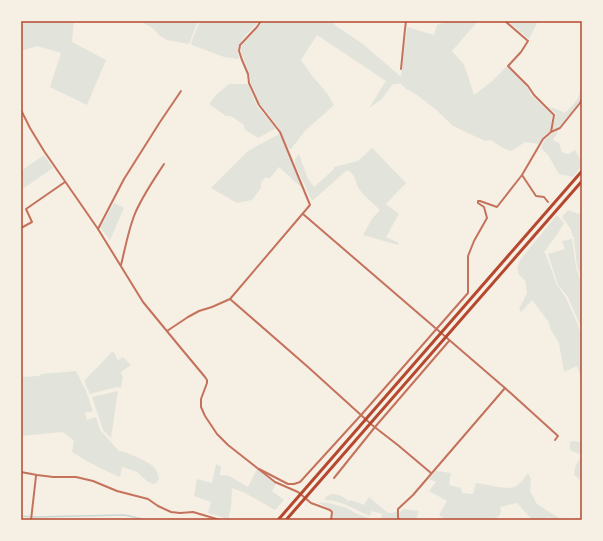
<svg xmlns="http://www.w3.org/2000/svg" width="603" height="541" font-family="Cabin,sans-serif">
  <rect width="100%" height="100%" fill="#f6efe4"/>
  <g fill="#e2e4dc">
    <polygon points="21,21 74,21 72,42 106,60 87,105 50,87 61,53 37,46 21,51"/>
    <polygon points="140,21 198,21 189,44 167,40 160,36 154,29"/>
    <path d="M200,21H259C253,29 239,39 238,49C238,52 238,55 239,58L238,59L224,57L192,45L191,43Z"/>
    <path d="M263,21H331L336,26L363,44L401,77L407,27L434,35L437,25L449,21H478L452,51L463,63L466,70L474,95L492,81L507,66L527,87L532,96L552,115L550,132L544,136L540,144L525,142L513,150L510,151L503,148L491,140L485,141L453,126L435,109L417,95L406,89L400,83L399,84H393L381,100L369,108L386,81L317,35L301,60L313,77L327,93L334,105L305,131L291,149H289L278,127L260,104L251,83L249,73L241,52C241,42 248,38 254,32C258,29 260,25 263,21Z"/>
    <polygon points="508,21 538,21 529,39"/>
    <path d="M582,83V95L578,104L560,127L552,131L556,114L548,107L554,108L565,113C570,108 577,102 579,95C580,91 580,87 582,83Z"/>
    <polygon points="229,84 248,84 257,106 276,128 258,138 244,129 244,125 231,116 226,116 209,104 217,94"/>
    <path d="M558,131L557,134L553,140L559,143L562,152C567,155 570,154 575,150L582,163V165L573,177L559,174L548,155L541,148C545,138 548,135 558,131Z"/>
    <polygon points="279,134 287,151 303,189 279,167 270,178 265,178 261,182 261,188 252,200 237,203 211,188 248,151"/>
    <polygon points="21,141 22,170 44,155 53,168 21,190"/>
    <path d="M372,148L406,183L386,204L399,214L386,237L399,243L398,245L363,235L372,219L380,210C373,203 365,197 359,189C354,180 357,176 347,170L312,201L295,164V159L299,154L308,179L314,187L334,169V167L358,161Z"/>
    <polygon points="114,203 124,208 110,240 101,229 101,226"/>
    <polygon points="568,210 579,214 582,211 582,280 577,266 574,239 570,228 562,217"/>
    <polygon points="557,215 564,223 558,233 544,252 546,255 557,285 566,298 578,325 582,338 582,379 581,379 577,366 564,372 559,343 551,330 548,321 532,300 521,312 519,309 527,293 525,280 519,275 517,269 518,265 520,260"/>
    <polygon points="572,239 576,267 582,285 582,328 581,328 580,325 568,297 558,285 548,254 565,249 562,241"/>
    <polygon points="113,351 118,360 123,357 131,365 121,372 121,374 123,377 121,388 117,387 90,394 84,381"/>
    <path d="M76,371L86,391L93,411L85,413L87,420L96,417L100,430L119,451C126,451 149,462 154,467C157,470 158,474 159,479L155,484L148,482L137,472L122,467L120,477C101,469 88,462 72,452L74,441L63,432L21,436V377L39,376L41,374Z"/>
    <polygon points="118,391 111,438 103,430 92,397"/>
    <polygon points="571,441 579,442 582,441 582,481 574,475 575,467 582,455 572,451 570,449 570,443"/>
    <polygon points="216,464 221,467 220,475 229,476 248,487 257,469 266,477 276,484 272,491 284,500 275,510 245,493 232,488 231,508 228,519 208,513 211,502 194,496 197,479 212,483"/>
    <path d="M436,471L451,473L449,485L461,488L462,493L473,494L476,483C485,484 507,490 514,487C520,485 524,478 528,473L531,479L530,491L537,504L559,518L568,520H555L548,517L544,520H532L517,503L500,507L501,512L499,516L494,519H489L487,520H445L439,515L447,501L429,491L436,482L429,479Z"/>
    <path d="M332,494C339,494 343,496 348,501C353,499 359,503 364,505L369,497L388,513H392L397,511V518L398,520H381L382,514L372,511L370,516C355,510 341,500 324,500L327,496Z"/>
    <polygon points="317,502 329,503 347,508 355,513 374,520 332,520 332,510 331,509"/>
    <path d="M403,509L419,511L416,520H400C398,516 399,512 403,509Z"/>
  </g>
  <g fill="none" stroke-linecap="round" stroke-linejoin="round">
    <polyline stroke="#c9d6d2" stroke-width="1.5" points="21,516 34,517 125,515 146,520"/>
    <g stroke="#c5725c" stroke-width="2">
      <polyline points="505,21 528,41 521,52 508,66 528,86 534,95 554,115 551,132"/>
      <polyline points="401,69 405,29 406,21"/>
      <polyline points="21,110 30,128 44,151 98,229 143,302 180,347 205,377 207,380 207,383 201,399 201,407 205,416 217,434 228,445 275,482 298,492 311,503 330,510 332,512 331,520"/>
      <polyline points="522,175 536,196 544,197 548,202"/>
      <polyline points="303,214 505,388 558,436 555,440"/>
      <polyline points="21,228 32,222 26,209 65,182"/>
      <polyline points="98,229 124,179 160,122 181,91"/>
      <path d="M121,265C125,249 128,232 134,216C141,198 153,181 164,164"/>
      <polyline points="230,299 308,367 372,425 399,446 431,473"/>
      <polyline points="167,331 188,317 199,311 212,307 230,299 310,205 280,132 259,105 249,83 248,74 242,60 239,51 240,45 257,27 261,21"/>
      <polyline points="259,469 288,484 294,484 300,482 362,414 468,293 468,256 474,241 487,218 484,207 478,203 478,201 480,201 497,207 522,175 543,139 551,132 560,128 580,103 582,98"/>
      <polyline points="21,472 37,475 53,477 76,477 93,481 117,491 148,499 158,506 171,512 180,513 193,512 220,520"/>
      <polyline points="334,478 375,427 449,341"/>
      <polyline points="31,520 36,476"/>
      <polyline points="399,520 398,517 398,509 413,495 505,388"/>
    </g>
    <g stroke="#b5482f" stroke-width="3">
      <polyline points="278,520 582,171"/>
      <polyline points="286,520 582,181"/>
    </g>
  </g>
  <rect width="603" height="541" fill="none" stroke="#f6efe4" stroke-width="44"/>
  <rect x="22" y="22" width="559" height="497" fill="none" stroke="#b5482f" stroke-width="1.5"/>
</svg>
